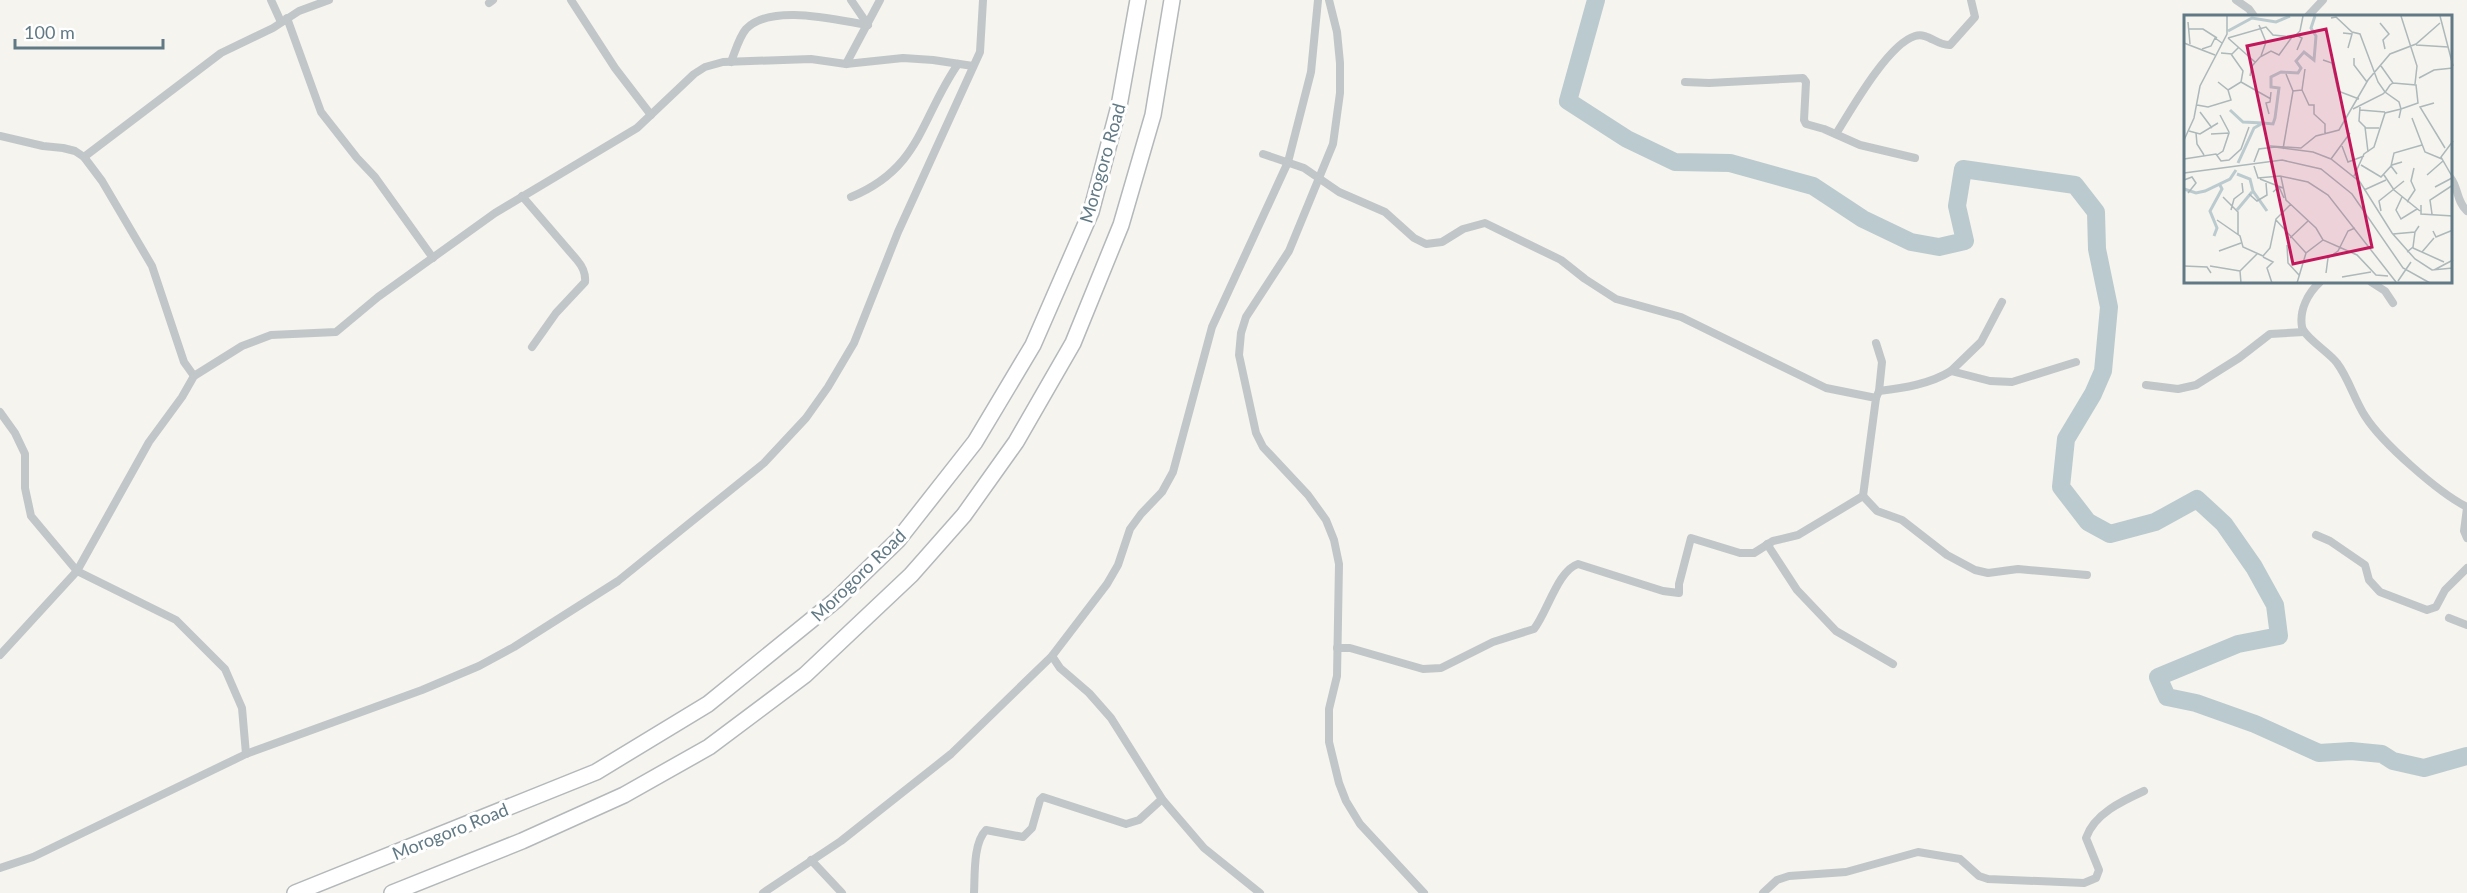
<svg xmlns="http://www.w3.org/2000/svg" width="2467" height="893" font-family="Lato,sans-serif">
  <rect width="100%" height="100%" fill="#f5f4ef"/>
  <g fill="none" stroke-linecap="round" stroke-linejoin="round">
    <polyline stroke="#bbcace" stroke-width="18" points="1596,0 1568,101 1627,139 1675,162 1730,163 1813,186 1863,219 1911,242 1939,247 1965,241 1957,206 1963,169 2075,185 2096,212 2097,249 2109,307 2103,371 2093,394 2066,439 2061,487 2088,522 2110,534 2155,522 2197,499 2224,524 2254,567 2275,605 2279,636 2238,644 2158,677 2167,697 2196,703 2255,724 2319,753 2351,751 2382,754 2393,761 2424,768 2467,756"/>
    <g stroke="#b3b8ba" stroke-width="18">
      <g id="trunk">
        <polyline points="295,893 596,772 708,704 836,600 898,540 975,442 1033,345 1091,212 1119,106 1138,0"/>
        <polyline points="392,893 522,841 624,795 709,747 805,675 911,575 964,515 1016,442 1073,343 1121,225 1153,115 1172,0"/>
      </g>
    </g>
    <g stroke="#c1c6c9" stroke-width="8">
      <polyline points="271,0 281,22"/>
      <polyline points="571,0 615,68 651,115"/>
      <polyline points="851,0 868,25"/>
      <polyline points="1329,0 1337,32 1340,63 1340,93 1333,144 1289,251 1246,317 1241,333 1239,355 1256,433 1263,447 1308,495 1326,520 1334,540 1339,564 1337,676 1329,709 1329,742 1339,783 1346,801 1360,824 1424,893"/>
      <polyline points="2236,0 2249,9 2254,16"/>
      <polyline points="489,3 493,0"/>
      <polyline points="2308,16 2323,0"/>
      <polyline points="287,18 321,112 357,158 375,177 433,258"/>
      <path d="M731,62C735,52 739,37 746,29C771,3 836,20 868,25"/>
      <polyline points="846,64 880,0"/>
      <polyline points="1685,82 1709,83 1803,78 1806,82 1804,120 1806,124 1824,129 1860,145 1915,158"/>
      <path d="M1836,134C1851,110 1888,44 1915,36C1928,32 1937,46 1950,45L1975,17L1971,0"/>
      <polyline points="0,136 43,146 63,148 75,151 84,157 102,181 152,266 184,362 194,376"/>
      <path d="M1263,154L1304,168L1339,192L1385,212L1414,238L1426,244L1442,242L1463,229L1485,223L1561,260L1585,279L1616,299L1681,317L1826,388L1876,398L1863,496L1798,535L1773,541L1754,553H1740L1691,538L1679,584V593L1663,591L1578,564C1558,570 1547,613 1534,629L1493,642L1441,668L1423,669L1350,648H1337"/>
      <polyline points="84,157 221,53 273,28 299,11 329,0"/>
      <path d="M2450,177C2459,188 2456,201 2467,211"/>
      <path d="M522,196L577,260C583,267 586,273 585,282L556,313L532,347"/>
      <path d="M851,197C921,168 920,119 958,64"/>
      <path d="M2320,282C2308,293 2299,310 2302,327C2305,338 2330,353 2337,363C2349,379 2354,399 2365,416C2382,443 2439,493 2467,507"/>
      <polyline points="2371,282 2385,291 2393,303"/>
      <polyline points="1876,343 1882,362 1879,391"/>
      <polyline points="1951,371 1981,342 2002,302"/>
      <polyline points="2146,385 2178,389 2196,385 2239,358 2270,334 2304,332"/>
      <path d="M1876,398L1879,391C1904,388 1930,384 1951,371L1990,381L2012,382L2076,362"/>
      <polyline points="0,412 15,433 25,454 25,488 31,516 77,571 176,620 225,669 242,708 246,754"/>
      <polyline points="1863,496 1877,511 1902,520 1947,555 1975,570 1988,573 2018,569 2087,575"/>
      <polyline points="2467,508 2464,531 2467,538"/>
      <polyline points="2316,535 2330,541 2365,565 2369,580 2380,592 2427,610 2436,607 2445,590 2467,568"/>
      <polyline points="1767,544 1797,590 1836,631 1893,664"/>
      <polyline points="2449,618 2467,625"/>
      <polyline points="0,655 77,571 149,442 182,397 194,376 242,346 271,335 336,332 378,297 495,213 637,128 694,74 705,67 723,62 811,59 846,64 903,58 933,60 973,66"/>
      <polyline points="1052,656 1060,668 1089,693 1111,718 1162,799 1204,848 1260,893"/>
      <polyline points="811,860 842,893"/>
      <polyline points="0,868 33,857 246,754 422,690 479,666 514,647 618,581 764,463 806,418 828,387 854,343 898,232 980,52 983,0"/>
      <polyline points="763,893 841,841 951,754 1052,656 1107,584 1118,565 1130,529 1141,514 1162,492 1173,472 1212,327 1288,162 1311,72 1318,0"/>
      <path d="M974,893C975,875 973,843 986,830L1023,837L1032,828L1040,800L1043,797L1126,824L1139,820L1162,799"/>
      <path d="M1763,893L1777,880L1789,876L1846,872L1918,852L1960,859L1979,876L1988,879L2084,883L2096,878L2099,870L2086,838C2094,814 2122,801 2144,791"/>
    </g>
    <use href="#trunk" stroke="#fff" stroke-width="15"/>
  </g>
  <g text-anchor="middle" dominant-baseline="central" stroke-width="6" stroke-linejoin="round" paint-order="stroke">
    <g font-size="18" fill="#607984" stroke="#fff">
      <text transform="translate(1102 163) rotate(-74)">Morogoro Road</text>
      <text transform="translate(858 575) rotate(-44)">Morogoro Road</text>
      <text transform="translate(450 831) rotate(-22)">Morogoro Road</text>
    </g>
  </g>
  <g transform="translate(2184 15)">
    <rect width="268" height="268" fill="#f5f4ef"/>
    <path fill="none" stroke="#bbcace" stroke-width="3" d="M44,16L68,3L92,7L106,1M46,95L59,107L79,108M54,148L70,113L79,108L89,109L91,103L95,73L87,72V62L97,57L114,58L117,53L112,46L120,37L130,45L132,21L127,13L131,1M53,159L66,164L69,176L83,196M0,174L12,178L21,176L46,164L52,155M53,195L68,177M30,221L33,213L26,196L38,174L36,170"/>
    <path fill="none" stroke="#acb8ba" stroke-width="1.5" d="M217,1L233,51L231,69M256,1L269,51M147,3L152,2L168,17L176,19L194,67L201,77L215,87L217,94L234,88L232,70L209,68L206,70L202,76L199,79L169,94M4,7L6,29M196,8L205,19L199,25L201,34M75,10L82,27L77,41M5,14H19L33,23M159,18L168,19L164,33M112,20L118,23L113,35M44,23L82,12L89,20L110,22L116,16L119,1M44,23L71,47M0,28L31,40M232,30L264,32M18,34L27,31L31,23L38,28M37,38L48,39L55,32M170,43V50L183,67M139,45L148,48L154,76L175,84M197,51L209,68M102,59L109,76M66,61L68,51L76,42L87,36L95,40L108,22M235,63L250,55L269,53M57,67L87,84M44,75L57,67L59,56L47,39M118,75L121,54M250,88L236,92L261,133M13,90L24,92L47,85L44,75L34,67M176,92L175,106L182,113H195M176,95L201,97M16,97L28,113M85,99L82,88L86,87L87,77M36,100L45,117M228,103L241,137L258,144M181,112L184,137M5,116L16,119L34,108M12,118L13,129L20,140M27,119L45,118L39,136L33,140M0,125L10,103L16,71L43,19V1M269,126L257,142L269,163M86,131L117,133L132,121L155,115L184,65L206,39L232,29L256,8M158,131L164,147L180,141M99,134L109,76L118,75L125,90H130V99L141,109V119M0,144L32,139L37,146L45,145L57,134L65,112M147,144L166,118M70,147L75,134L91,132L129,137L147,144L176,167L208,218L231,244L248,255L269,253M177,150L197,162L208,150L218,147M70,151L74,163L96,161L124,167L144,180L212,267M0,158L98,145L137,154L168,179L219,253L246,268M213,159L207,151L210,138L238,130M200,160L210,175L236,196M243,160L259,146M170,161L180,139L190,132L201,98L217,94L215,103M97,162L102,185L132,213L139,225L173,240L192,260L204,261M76,164L99,173M0,165L8,162L12,168L4,178M251,172L268,163M180,175L202,165M89,177L95,172L100,183M65,179L73,186L83,180L82,168M39,182L54,197V220M218,182L212,195L217,204L233,194M223,187L231,175L227,166L230,153M237,190V199L269,201M47,195L50,184L59,177L58,168M197,196L195,186L220,166M248,199L246,185L269,170M33,205L56,221L59,232L79,241L86,233L92,204L107,189M92,205L122,238M249,216L252,222L269,215M209,219L231,217L235,211M106,223L124,206M103,230L104,248L115,260M229,233L260,247M35,236L57,228M223,237L229,232L231,217M238,237L250,223M79,242L89,247L83,253L88,268M0,251L23,252L27,258M26,251L56,256M250,255L269,245M142,258L144,243L154,236L164,216L171,213M158,262L187,257M214,266L227,247M57,268L56,256L73,239M113,268L122,238L139,225"/>
    <path fill="#c2185b" fill-opacity="0.15" stroke="#c2185b" stroke-width="3" d="M142,14L188,232L109,249L63,31Z"/>
    <rect width="268" height="268" fill="none" stroke="#607984" stroke-width="3"/>
  </g>
  <path d="M15 39v9h148v-9" fill="none" stroke="#607984" stroke-width="3"/>
  <text x="24" y="39" font-size="18" fill="#607984" stroke="#ffffff" stroke-width="4.5" paint-order="stroke">100 m</text>
</svg>
